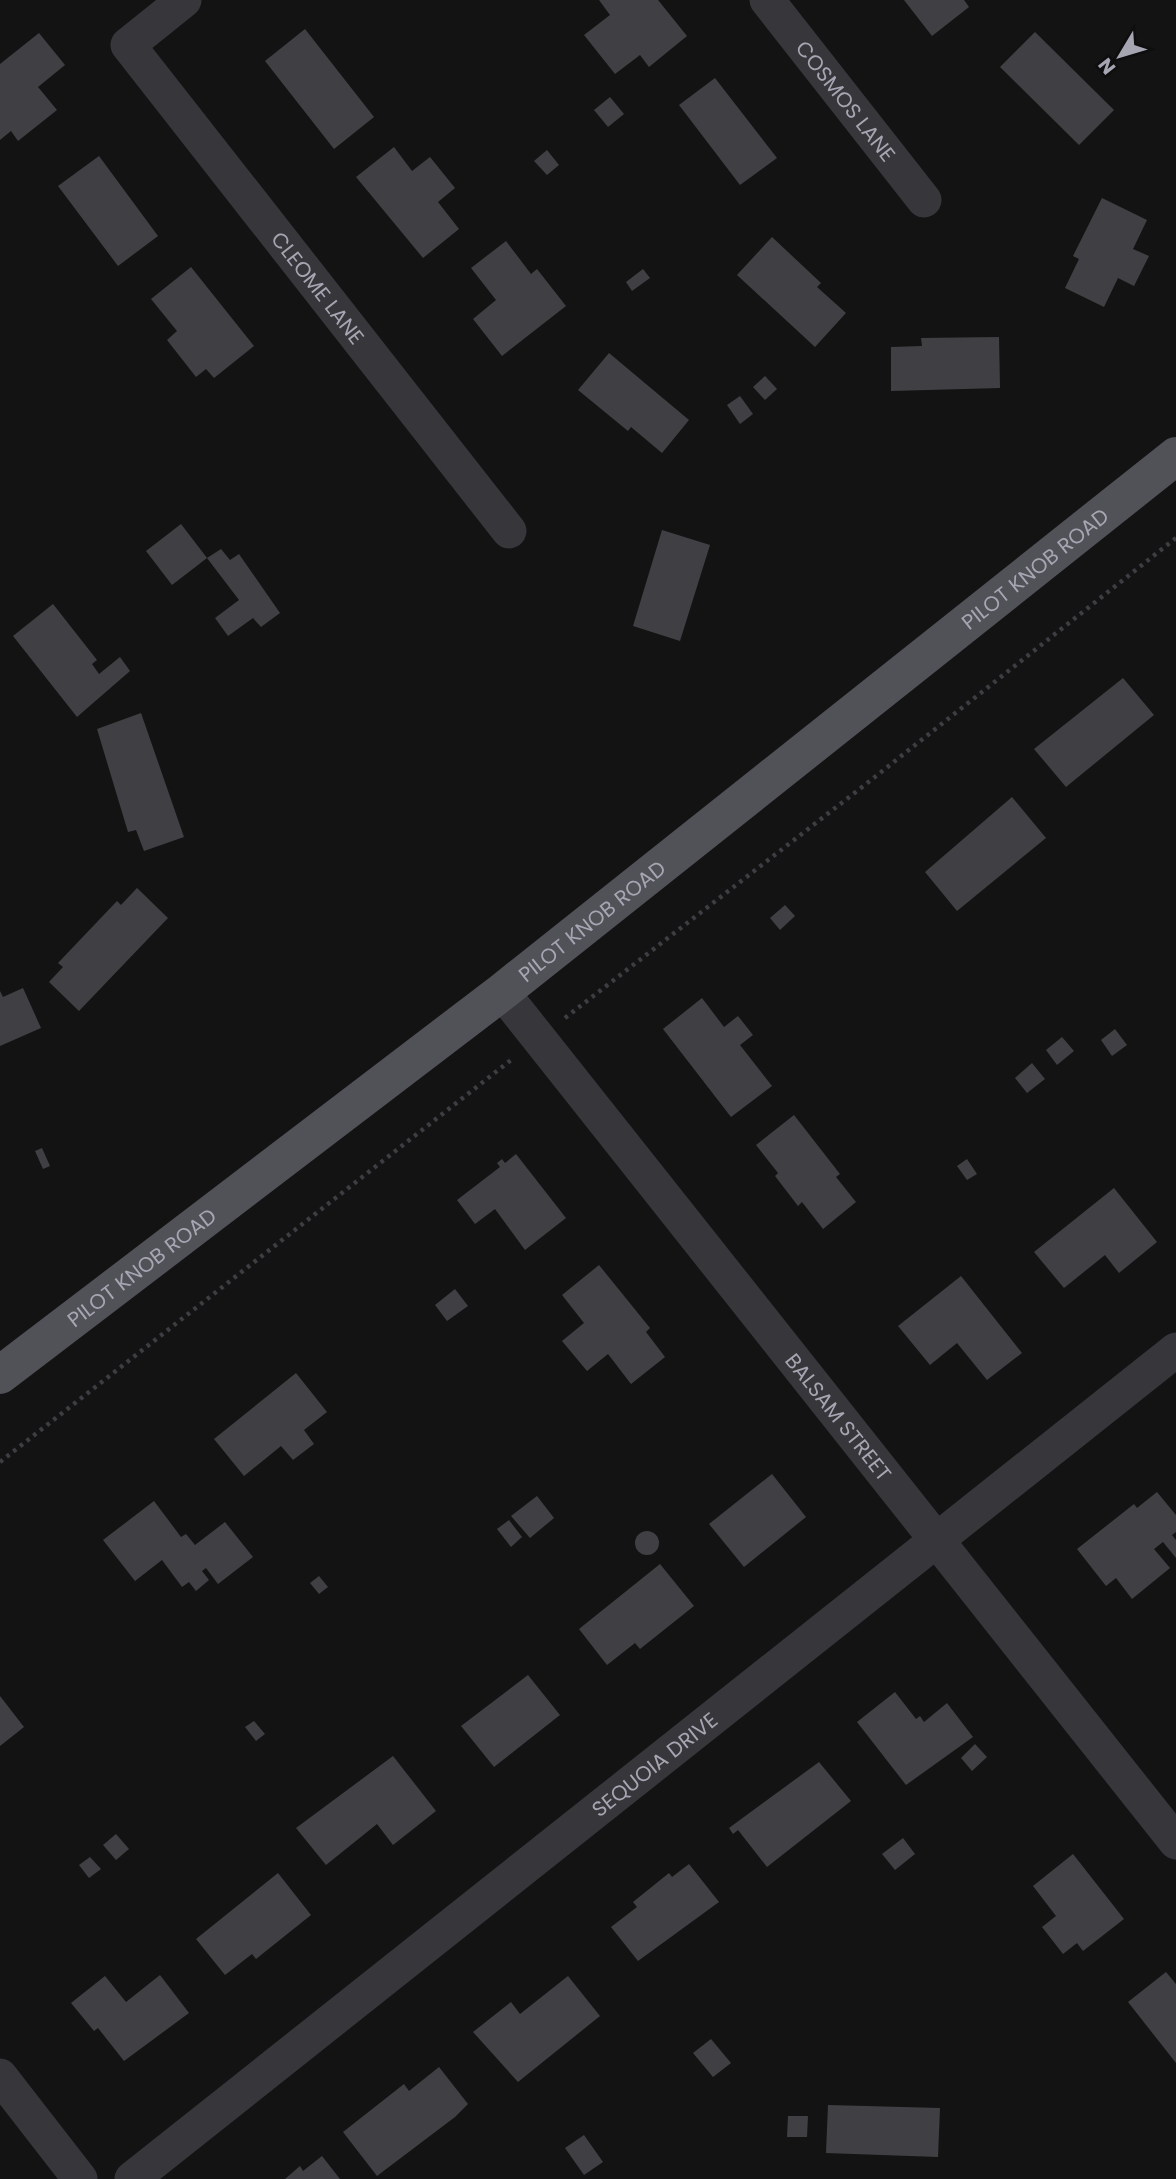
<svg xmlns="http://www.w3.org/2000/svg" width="1176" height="2179" font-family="Poppins,sans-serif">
  <rect width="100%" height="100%" fill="#131314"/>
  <g fill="#404044">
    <polygon points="599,0 658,0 687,36 649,67 640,55 615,74 584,35 610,15"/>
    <polygon points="904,0 964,0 969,7 932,36"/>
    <polygon points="305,29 374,117 334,149 265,61"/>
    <polygon points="1035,32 1114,110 1079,145 1000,67"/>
    <polygon points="39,33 65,65 38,87 57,110 18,141 11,131 0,140 0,64"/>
    <polygon points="715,78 777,158 740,185 679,105"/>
    <polygon points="610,97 624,114 608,127 594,110"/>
    <polygon points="394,147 412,171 430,157 455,188 438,202 459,229 423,258 356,177"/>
    <polygon points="547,150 559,165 547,175 534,161"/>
    <polygon points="99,156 158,236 118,266 58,186"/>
    <polygon points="1102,198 1147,220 1133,249 1149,256 1134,286 1118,278 1104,307 1065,288 1079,259 1073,256"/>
    <polygon points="772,237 821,283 817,287 846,313 815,347 737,275"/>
    <polygon points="506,241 531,274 537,269 566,306 502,356 473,319 496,300 471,268"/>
    <polygon points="191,267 254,346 214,378 206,369 196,377 167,340 177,331 151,299"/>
    <polygon points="643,269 650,278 632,291 626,282"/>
    <polygon points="999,337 1000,388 891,391 891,347 922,346 921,338"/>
    <polygon points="609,353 689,420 662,453 631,427 628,431 578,390"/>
    <polygon points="765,376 777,389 765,400 753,387"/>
    <polygon points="740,396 753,414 740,424 727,405"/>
    <polygon points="181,524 207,558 172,585 146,551"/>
    <polygon points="662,530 710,545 680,641 633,626"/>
    <polygon points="221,549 230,560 239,554 280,613 261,627 253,618 228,636 215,618 239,600 207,558"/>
    <polygon points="53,604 97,660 92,664 99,674 120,657 130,671 77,717 13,636"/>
    <polygon points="1123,678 1154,715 1066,787 1034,749"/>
    <polygon points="141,713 184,837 144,851 136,830 128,832 97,729"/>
    <polygon points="1012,797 1046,838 957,911 925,872"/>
    <polygon points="137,888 168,918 79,1011 49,982 63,967 58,963 117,901 121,905"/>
    <polygon points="785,905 795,916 780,930 770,918"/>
    <polygon points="23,988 41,1028 0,1046 0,991 3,997"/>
    <polygon points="702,998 724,1027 738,1016 753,1035 740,1045 772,1086 731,1117 663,1029"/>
    <polygon points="1115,1029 1127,1045 1112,1056 1101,1040"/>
    <polygon points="1062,1037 1074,1051 1057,1065 1046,1050"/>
    <polygon points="1032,1063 1045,1079 1027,1093 1015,1078"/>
    <polygon points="794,1115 840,1174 836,1177 856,1202 823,1229 802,1202 798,1206 775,1176 778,1173 756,1145"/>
    <polygon points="42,1148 50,1166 43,1169 35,1151"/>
    <polygon points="516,1154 566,1218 525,1250 495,1209 475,1224 457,1200 500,1167 497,1163 502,1159 505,1163"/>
    <polygon points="967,1159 977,1174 967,1180 957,1166"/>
    <polygon points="1114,1188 1157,1242 1119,1273 1105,1255 1064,1288 1034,1252"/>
    <polygon points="599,1265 650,1328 646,1332 665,1357 631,1384 608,1354 587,1371 562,1341 584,1323 562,1295"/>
    <polygon points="961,1276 1022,1353 987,1380 957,1343 930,1365 898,1326"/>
    <polygon points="455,1289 468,1306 447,1321 435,1305"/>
    <polygon points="296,1373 327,1412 304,1430 314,1444 293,1460 281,1446 244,1476 214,1439"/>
    <polygon points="772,1474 806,1517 744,1567 709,1524"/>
    <polygon points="1157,1492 1176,1515 1176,1532 1172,1535 1176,1540 1176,1558 1163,1542 1154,1549 1170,1568 1132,1599 1116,1578 1106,1586 1077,1549 1134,1504 1137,1508"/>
    <polygon points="537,1496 554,1518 530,1538 511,1516"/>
    <polygon points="154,1501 181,1537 186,1534 195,1545 225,1522 253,1557 218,1584 206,1568 202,1571 209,1580 196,1591 189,1582 182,1587 162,1560 135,1581 103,1540"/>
    <polygon points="509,1520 522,1537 511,1547 497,1529"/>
    <circle cx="647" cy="1543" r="12"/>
    <polygon points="660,1564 694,1606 640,1649 635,1643 607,1665 579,1629"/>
    <polygon points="319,1576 328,1587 319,1594 310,1583"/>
    <polygon points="528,1675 560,1715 494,1767 461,1726"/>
    <polygon points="895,1692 916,1719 920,1716 924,1722 947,1703 973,1737 906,1785 857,1722"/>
    <polygon points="0,1696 24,1727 0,1746"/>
    <polygon points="254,1721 265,1734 256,1741 245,1727"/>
    <polygon points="975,1744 987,1757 972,1771 961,1758"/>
    <polygon points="393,1756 436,1811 393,1845 377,1824 326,1865 296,1828"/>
    <polygon points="819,1762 851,1801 767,1867 738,1830 733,1834 729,1828"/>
    <polygon points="116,1834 129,1849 116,1860 103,1845"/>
    <polygon points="903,1838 915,1854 895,1870 882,1854"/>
    <polygon points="1073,1854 1124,1919 1083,1951 1077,1943 1063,1954 1042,1927 1056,1916 1033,1886"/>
    <polygon points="90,1857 101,1869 89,1878 79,1865"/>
    <polygon points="689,1864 719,1902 638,1961 611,1927 637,1907 633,1902 669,1873 672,1877"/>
    <polygon points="278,1873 311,1915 256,1959 252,1954 225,1975 196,1939"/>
    <polygon points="1166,1972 1176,1984 1176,2063 1128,2002"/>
    <polygon points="160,1975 189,2013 124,2061 98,2028 94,2031 71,2003 105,1976 126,2002"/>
    <polygon points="568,1976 600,2016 518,2082 473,2032 511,2002 520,2014"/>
    <polygon points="711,2039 731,2063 713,2077 693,2053"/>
    <polygon points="439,2067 468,2104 455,2117 377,2176 343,2132 404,2084 409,2091"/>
    <polygon points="828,2105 940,2108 938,2157 826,2153"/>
    <polygon points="788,2116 808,2116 807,2137 787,2137"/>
    <polygon points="584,2135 603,2162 584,2175 565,2148"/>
    <polygon points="322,2156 340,2179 285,2179 300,2166 303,2171"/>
  </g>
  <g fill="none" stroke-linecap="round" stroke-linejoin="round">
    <g stroke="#3d3d42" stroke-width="4.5" stroke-dasharray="3.5 5" stroke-linecap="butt">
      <polyline points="565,1018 866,784 1176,538"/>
      <polyline points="0,1462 511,1060"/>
    </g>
    <g stroke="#37363b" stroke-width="35">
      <path id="s1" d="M184,0L128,45L509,531"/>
      <path id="s2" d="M767,0L924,200"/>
      <path id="s3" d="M502,992L1176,1842"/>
      <polyline points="0,2076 80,2179"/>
      <path id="s4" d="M132,2179L1176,1350"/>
    </g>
    <path stroke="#515158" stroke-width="38" id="s5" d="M0,1375L502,992L1176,456"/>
  </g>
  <g text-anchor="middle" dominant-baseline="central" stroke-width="5" stroke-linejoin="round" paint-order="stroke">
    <g font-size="21" fill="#a6a6b3" stroke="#0e0e0f">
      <text stroke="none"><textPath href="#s2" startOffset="128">COSMOS LANE</textPath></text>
      <text stroke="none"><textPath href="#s1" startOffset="380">CLEOME LANE</textPath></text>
      <text stroke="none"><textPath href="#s5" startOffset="1312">PILOT KNOB ROAD</textPath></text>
      <text stroke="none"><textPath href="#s5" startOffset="746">PILOT KNOB ROAD</textPath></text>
      <text stroke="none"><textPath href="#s5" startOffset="178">PILOT KNOB ROAD</textPath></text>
      <text stroke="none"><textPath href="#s3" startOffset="542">BALSAM STREET</textPath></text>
      <text stroke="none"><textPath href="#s4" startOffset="667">SEQUOIA DRIVE</textPath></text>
    </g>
  </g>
  <g transform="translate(1120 56) rotate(232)" stroke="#0e0e0f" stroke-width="5" paint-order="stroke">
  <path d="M0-5L12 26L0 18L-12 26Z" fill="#a6a6b3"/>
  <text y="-10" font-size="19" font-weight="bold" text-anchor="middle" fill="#a6a6b3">N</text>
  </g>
</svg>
